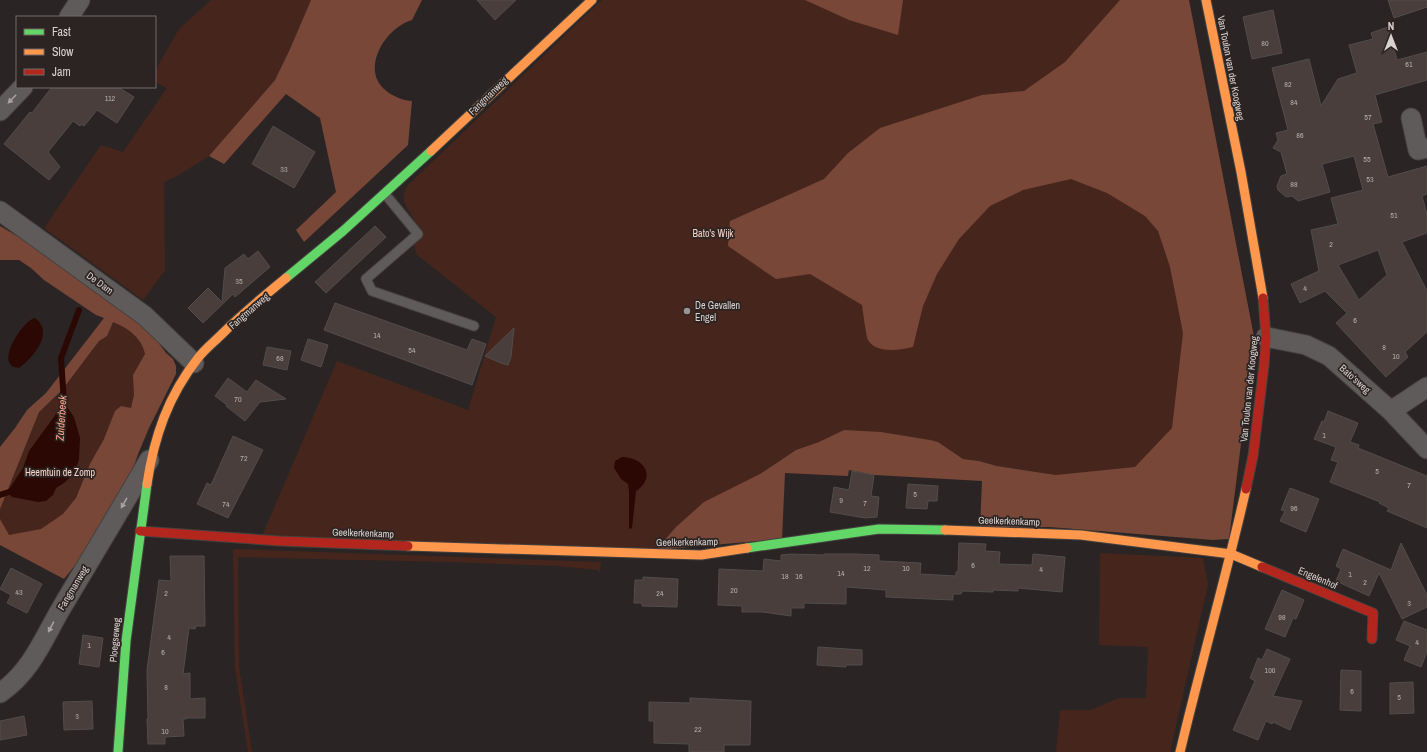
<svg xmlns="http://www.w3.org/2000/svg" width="1427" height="752" font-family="'Archivo Narrow',sans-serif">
  <rect width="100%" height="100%" fill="#2a2524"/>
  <g fill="#46261c">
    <polygon points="211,0 311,0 290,49 275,80 209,156 179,175 164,182 165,270 143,300 44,228 101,145 123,152 167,88 155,82 155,71 179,29"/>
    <path d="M602,0H1189L1255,342L1252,356L1229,539L1056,475L997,466L980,461L963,459L938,442L881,432L819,442L796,450L760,474L656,550L262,536L337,361L468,410L496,317L417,255L412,238L416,224C410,208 396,202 409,184Z"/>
    <polygon points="120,308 155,339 148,428 138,455 83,549 0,541 0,452"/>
    <polygon points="233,549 601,562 600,574 598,570 557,566 449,562 238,557 239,667 252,752 248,752 235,668"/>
    <polygon points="1100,553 1203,558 1208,584 1170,752 1056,752 1060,710 1091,710 1119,698 1146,698 1148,647 1099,645"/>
  </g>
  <g fill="#784738">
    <path d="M311,0H422L412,20C392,26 373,50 375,71C376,89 397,100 412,101L408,145L304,242L296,230L336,192L320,118L286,94L224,164L209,156L275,80L290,49Z"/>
    <polygon points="805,0 903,0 898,35 849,20"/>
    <path d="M1120,0H1189L1255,342L1252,356L1229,539L1213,540L1049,527L980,528L982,481L875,475L849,470L848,476L785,473L782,539L656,550L676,527L704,502L760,474L796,450L819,442L844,430L881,432L930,440L938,442L963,459L979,461L997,466L1056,475L1135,467L1172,428L1183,333L1170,267L1158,231L1145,216L1107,193L1071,179L1023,190L990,206L959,239L937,274L923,306L913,347C900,350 876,354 868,340C866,335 863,312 862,305L810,274L776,279L728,246L730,221L824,179L848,153L880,128L982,95L1024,91L1065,62Z"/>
    <path d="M0,226L22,239L132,316L155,338L166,353L173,359L176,366V374L149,428L138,454L132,472L76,564L64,579L0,545V519L9,535L41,529L63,514L76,498L90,464L104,439L115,411L121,406L131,408L134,395L133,375L145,354C142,338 128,328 113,322L107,336L99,341L62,390L39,412L0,509V447L15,428L27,410L46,393L104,318L96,315L44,280L31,268L19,260H0Z"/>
  </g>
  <g fill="#2b0803">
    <path d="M35,318C55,332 33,358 19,368L13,367C12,366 10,364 9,362C4,351 24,320 35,318Z"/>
    <polygon points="64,403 74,417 80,438 79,460 73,475 64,483 56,488 53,495 46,501 38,502 12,497 7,492 23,468 29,451"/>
    <path d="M622,457C644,457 657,477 636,491L632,528L630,529L629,528V491L628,484L621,479L614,468L615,461Z"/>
  </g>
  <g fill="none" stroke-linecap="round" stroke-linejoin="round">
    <g stroke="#2b0803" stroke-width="6">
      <polyline points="64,409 64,403 61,358 79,310"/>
      <polyline points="0,495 15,490"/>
    </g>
  </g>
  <g fill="#493e3b" stroke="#504d4c" fill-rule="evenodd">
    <polygon points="477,0 516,0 495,20"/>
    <polygon points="1388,0 1427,0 1427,7 1394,18"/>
    <polygon points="1273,10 1282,53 1252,59 1243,17"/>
    <path d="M1388,27L1397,60L1427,52V80L1375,95L1382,122L1373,124L1388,177L1427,166V194L1422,196L1427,214V233L1402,242L1427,291V332L1405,352L1408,357L1386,377L1336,323L1347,313L1325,291L1300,303L1291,284L1319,271L1311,230L1338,224L1331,198L1363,190L1354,156L1322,164L1330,192L1298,201L1292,196L1286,197L1278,190L1277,186L1281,176L1287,174L1281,152L1273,148L1278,140L1276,133L1288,130L1272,68L1309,59L1321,106L1338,79L1357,73L1349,45L1373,39L1371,33ZM1378,250L1387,275L1359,300L1338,265Z"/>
    <polygon points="52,87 118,87 134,97 117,123 97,110 84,126 81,124 80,126 73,121 48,152 60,167 49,180 4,144 30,112 32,113"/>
    <polygon points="273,126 315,152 294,188 252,164"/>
    <polygon points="375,226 386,237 326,293 315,282"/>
    <polygon points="258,251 270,267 235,297 233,294 203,323 188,308 208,288 222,302 225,268 244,254 248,259"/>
    <polygon points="335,303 467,350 472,339 486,344 472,385 324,330"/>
    <polygon points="514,328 511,357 508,365 501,363 485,356"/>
    <polygon points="308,339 328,345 321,367 301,360"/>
    <polygon points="267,347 291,351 287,370 263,365"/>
    <polygon points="228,378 247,392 256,380 286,399 260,402 245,421 226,406 227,405 215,396"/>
    <polygon points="1328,411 1358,423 1350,442 1359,445 1358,448 1427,476 1427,528 1387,511 1389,508 1379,503 1380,502 1330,482 1338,462 1331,460 1336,447 1314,439 1322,421 1324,422"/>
    <polygon points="233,436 263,450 228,518 197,504 207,483 211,485"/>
    <polygon points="852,471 874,475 871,496 879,497 877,517 865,518 830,512 834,487 849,490"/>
    <polygon points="908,484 938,486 937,501 928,501 927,509 906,508"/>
    <polygon points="1290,488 1319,499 1306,532 1280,521 1285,511 1281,510"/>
    <polygon points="959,543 986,544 985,551 1000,552 999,564 1032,565 1033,554 1065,557 1062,592 1018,588 1018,591 993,590 993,592 962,591 961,594 953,594 953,600 886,597 886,590 846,587 846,604 804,603 804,608 791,608 791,616 763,612 742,612 742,606 718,605 719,569 763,571 764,559 781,561 781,555 791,554 824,555 824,554 855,554 879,555 879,561 921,563 920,574 956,576 956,572 958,572"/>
    <polygon points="1401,543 1427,595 1427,607 1402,619 1379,573 1369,596 1336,581 1341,569 1336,566 1343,549 1391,570"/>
    <polygon points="170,556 204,556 205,626 196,626 195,629 189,628 183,674 190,673 190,699 205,698 205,718 186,718 186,719 183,719 184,736 165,737 165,744 148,744 147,719 148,719 147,670 159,580 171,581"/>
    <polygon points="11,568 42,584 27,613 7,603 11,595 0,589"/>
    <polygon points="643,577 678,579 677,607 642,606 642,603 634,603 635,580 643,580"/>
    <polygon points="1282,590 1304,600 1296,619 1293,618 1285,637 1265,629"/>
    <polygon points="1404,621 1427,630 1427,652 1421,667 1404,660 1410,646 1396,640"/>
    <polygon points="83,635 103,638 99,667 79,664"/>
    <polygon points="818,647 862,650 862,665 846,665 846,667 817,665"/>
    <polygon points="1267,649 1290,659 1273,696 1302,701 1290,730 1273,722 1272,724 1266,721 1258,740 1233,730 1255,681 1250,678 1258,658 1262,660"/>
    <polygon points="1341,670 1361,671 1361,711 1340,710"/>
    <polygon points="1413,682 1414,713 1390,714 1390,683"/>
    <polygon points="690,698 751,701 750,745 724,745 724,752 689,752 689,744 654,743 654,721 649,721 649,702 690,703"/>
    <polygon points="92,701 93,729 64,730 63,702"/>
    <polygon points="24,716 27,735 0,740 0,721"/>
  </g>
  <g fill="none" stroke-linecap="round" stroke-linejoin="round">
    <g stroke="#454240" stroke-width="11">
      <polyline id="lane" points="385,194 418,234 366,279 372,291 474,326"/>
    </g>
    <g stroke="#454240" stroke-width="21">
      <g id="street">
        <polyline points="69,17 80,0"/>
        <polyline points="0,111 23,87"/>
        <polyline points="1411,118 1418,150 1427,148"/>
        <polyline points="0,211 145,316 194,363"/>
        <polyline points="1266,337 1306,345 1329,356 1391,411 1427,449"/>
        <polyline points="1391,411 1427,387"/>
        <path d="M0,693C32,671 43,639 62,607C91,558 121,509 149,460"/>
      </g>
    </g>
    <g stroke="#454240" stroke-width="11">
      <g id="fast">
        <polyline points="286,278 343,231 431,151"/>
        <polyline points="747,548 879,529 945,530"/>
        <polyline points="118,752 126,641 147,484"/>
      </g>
    </g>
    <g stroke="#454240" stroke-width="11">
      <g id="slow">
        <polyline points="1206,0 1241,172 1263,298"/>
        <polyline points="431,151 592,0"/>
        <path d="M147,484C154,437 168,396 198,358C205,349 214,342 222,334C242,314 264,296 286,278"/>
        <polyline points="945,530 1081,535 1231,554 1262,567"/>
        <polyline points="408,546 701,555 747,548"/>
        <path d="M1180,752C1201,664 1226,577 1246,489"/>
      </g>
    </g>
    <g stroke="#454240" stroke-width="11">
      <g id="jam">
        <polyline points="1246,489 1253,456 1264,365 1266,337 1263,298"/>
        <polyline points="140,531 280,541 408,546"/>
        <polyline points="1262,567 1373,613 1372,639"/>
      </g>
    </g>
    <use href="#lane" stroke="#5e5b5a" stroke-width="9"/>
    <use href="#street" stroke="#5e5b5a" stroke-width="19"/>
    <use href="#fast" stroke="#63d668" stroke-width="9"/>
    <use href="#slow" stroke="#ff974d" stroke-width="9"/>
    <use href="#jam" stroke="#b3261e" stroke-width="9"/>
  </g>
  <defs><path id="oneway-solid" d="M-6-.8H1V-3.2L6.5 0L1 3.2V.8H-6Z"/></defs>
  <g fill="#a7a2a1">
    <use href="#oneway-solid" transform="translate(12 99) rotate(134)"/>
    <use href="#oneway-solid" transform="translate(124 503) rotate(120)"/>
    <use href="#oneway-solid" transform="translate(51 627) rotate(118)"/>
  </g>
  <circle fill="#9a9594" stroke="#2c2422" stroke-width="1.5" cx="687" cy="311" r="4"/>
  <g text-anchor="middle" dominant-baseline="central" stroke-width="3.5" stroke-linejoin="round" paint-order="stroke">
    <g font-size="8" fill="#b4adab">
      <text x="1265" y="43">80</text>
      <text x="1409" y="64">61</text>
      <text x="1288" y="84">82</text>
      <text x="110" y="98">112</text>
      <text x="1294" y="102">84</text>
      <text x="1368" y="117">57</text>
      <text x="1300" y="135">86</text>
      <text x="1367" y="159">55</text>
      <text x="284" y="169">33</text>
      <text x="1370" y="179">53</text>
      <text x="1294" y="184">88</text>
      <text x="1394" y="215">51</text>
      <text x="1331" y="244">2</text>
      <text x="239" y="281">35</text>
      <text x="1305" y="288">4</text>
      <text x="1355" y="320">6</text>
      <text x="377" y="335">14</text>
      <text x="1384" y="347">8</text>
      <text x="412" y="350">54</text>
      <text x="1396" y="356">10</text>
      <text x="280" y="358">68</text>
      <text x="238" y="399">70</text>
      <text x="1324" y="435">1</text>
      <text x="244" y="458">72</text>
      <text x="1377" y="471">5</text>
      <text x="1409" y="485">7</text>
      <text x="915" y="494">5</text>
      <text x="841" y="500">9</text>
      <text x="865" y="503">7</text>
      <text x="226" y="504">74</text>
      <text x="1294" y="508">96</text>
      <text x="973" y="565">6</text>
      <text x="867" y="568">12</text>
      <text x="906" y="568">10</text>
      <text x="1041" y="569">4</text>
      <text x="841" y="573">14</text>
      <text x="1350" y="574">1</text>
      <text x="785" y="576">18</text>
      <text x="799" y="576">16</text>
      <text x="1365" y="582">2</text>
      <text x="734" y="590">20</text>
      <text x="19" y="592">43</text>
      <text x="166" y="593">2</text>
      <text x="660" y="593">24</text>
      <text x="1409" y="603">3</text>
      <text x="1282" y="617">98</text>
      <text x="169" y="637">4</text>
      <text x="1417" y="642">4</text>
      <text x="89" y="645">1</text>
      <text x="163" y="652">6</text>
      <text x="1270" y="670">100</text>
      <text x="166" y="687">8</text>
      <text x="1352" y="691">6</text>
      <text x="1399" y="697">5</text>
      <text x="77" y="716">3</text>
      <text x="698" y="729">22</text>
      <text x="165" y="731">10</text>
    </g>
    <g font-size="10" fill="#d7d2d0" stroke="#2c2422">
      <text transform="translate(1231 68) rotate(79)">Van Toulon van der Koogweg</text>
      <text transform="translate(488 96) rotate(-44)">Fangmanweg</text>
      <text transform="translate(100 283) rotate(36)">De Dam</text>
      <text transform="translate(249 311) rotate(-41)">Fangmanweg</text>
      <text transform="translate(1355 379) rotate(42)">Bato'sweg</text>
      <text transform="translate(1249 389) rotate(-84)">Van Toulon van der Koogweg</text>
      <text transform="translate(1009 521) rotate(2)">Geelkerkenkamp</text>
      <text transform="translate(363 533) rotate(2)">Geelkerkenkamp</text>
      <text transform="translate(687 542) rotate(-1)">Geelkerkenkamp</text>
      <text transform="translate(1318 578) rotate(23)">Engelenhof</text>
      <text transform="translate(73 588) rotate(-59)">Fangmanweg</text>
      <text transform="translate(115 640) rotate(-85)">Ploegseweg</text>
    </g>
    <g font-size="10" fill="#f9d4c9" stroke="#2c2422">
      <text x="713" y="233">Bato's Wijk</text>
      <text x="60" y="472">Heemtuin de Zomp</text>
    </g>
    <g font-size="10" fill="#d7d2d0" stroke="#2c2422" text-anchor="start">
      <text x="695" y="305">De Gevallen<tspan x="695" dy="12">Engel</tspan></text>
    </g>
    <g font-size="11" font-style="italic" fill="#ffa78c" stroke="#2c2422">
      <text transform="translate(61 418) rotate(-86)">Zuiderbeek</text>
    </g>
  </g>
  <rect x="16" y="16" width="140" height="72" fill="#2c2422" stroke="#706a68"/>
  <rect x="24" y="29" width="20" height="6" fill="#63d668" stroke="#706a68"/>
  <text x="52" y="36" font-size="12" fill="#d7d2d0">Fast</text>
  <rect x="24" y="49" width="20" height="6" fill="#ff974d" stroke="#706a68"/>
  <text x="52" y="56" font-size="12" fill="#d7d2d0">Slow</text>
  <rect x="24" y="69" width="20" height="6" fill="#b3261e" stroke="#706a68"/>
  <text x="52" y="76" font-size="12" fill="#d7d2d0">Jam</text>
  <g transform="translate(1391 36)" stroke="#2c2422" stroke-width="3" paint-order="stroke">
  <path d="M0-3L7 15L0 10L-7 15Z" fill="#d7d2d0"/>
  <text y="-6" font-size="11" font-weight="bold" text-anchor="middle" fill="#d7d2d0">N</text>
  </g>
</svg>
